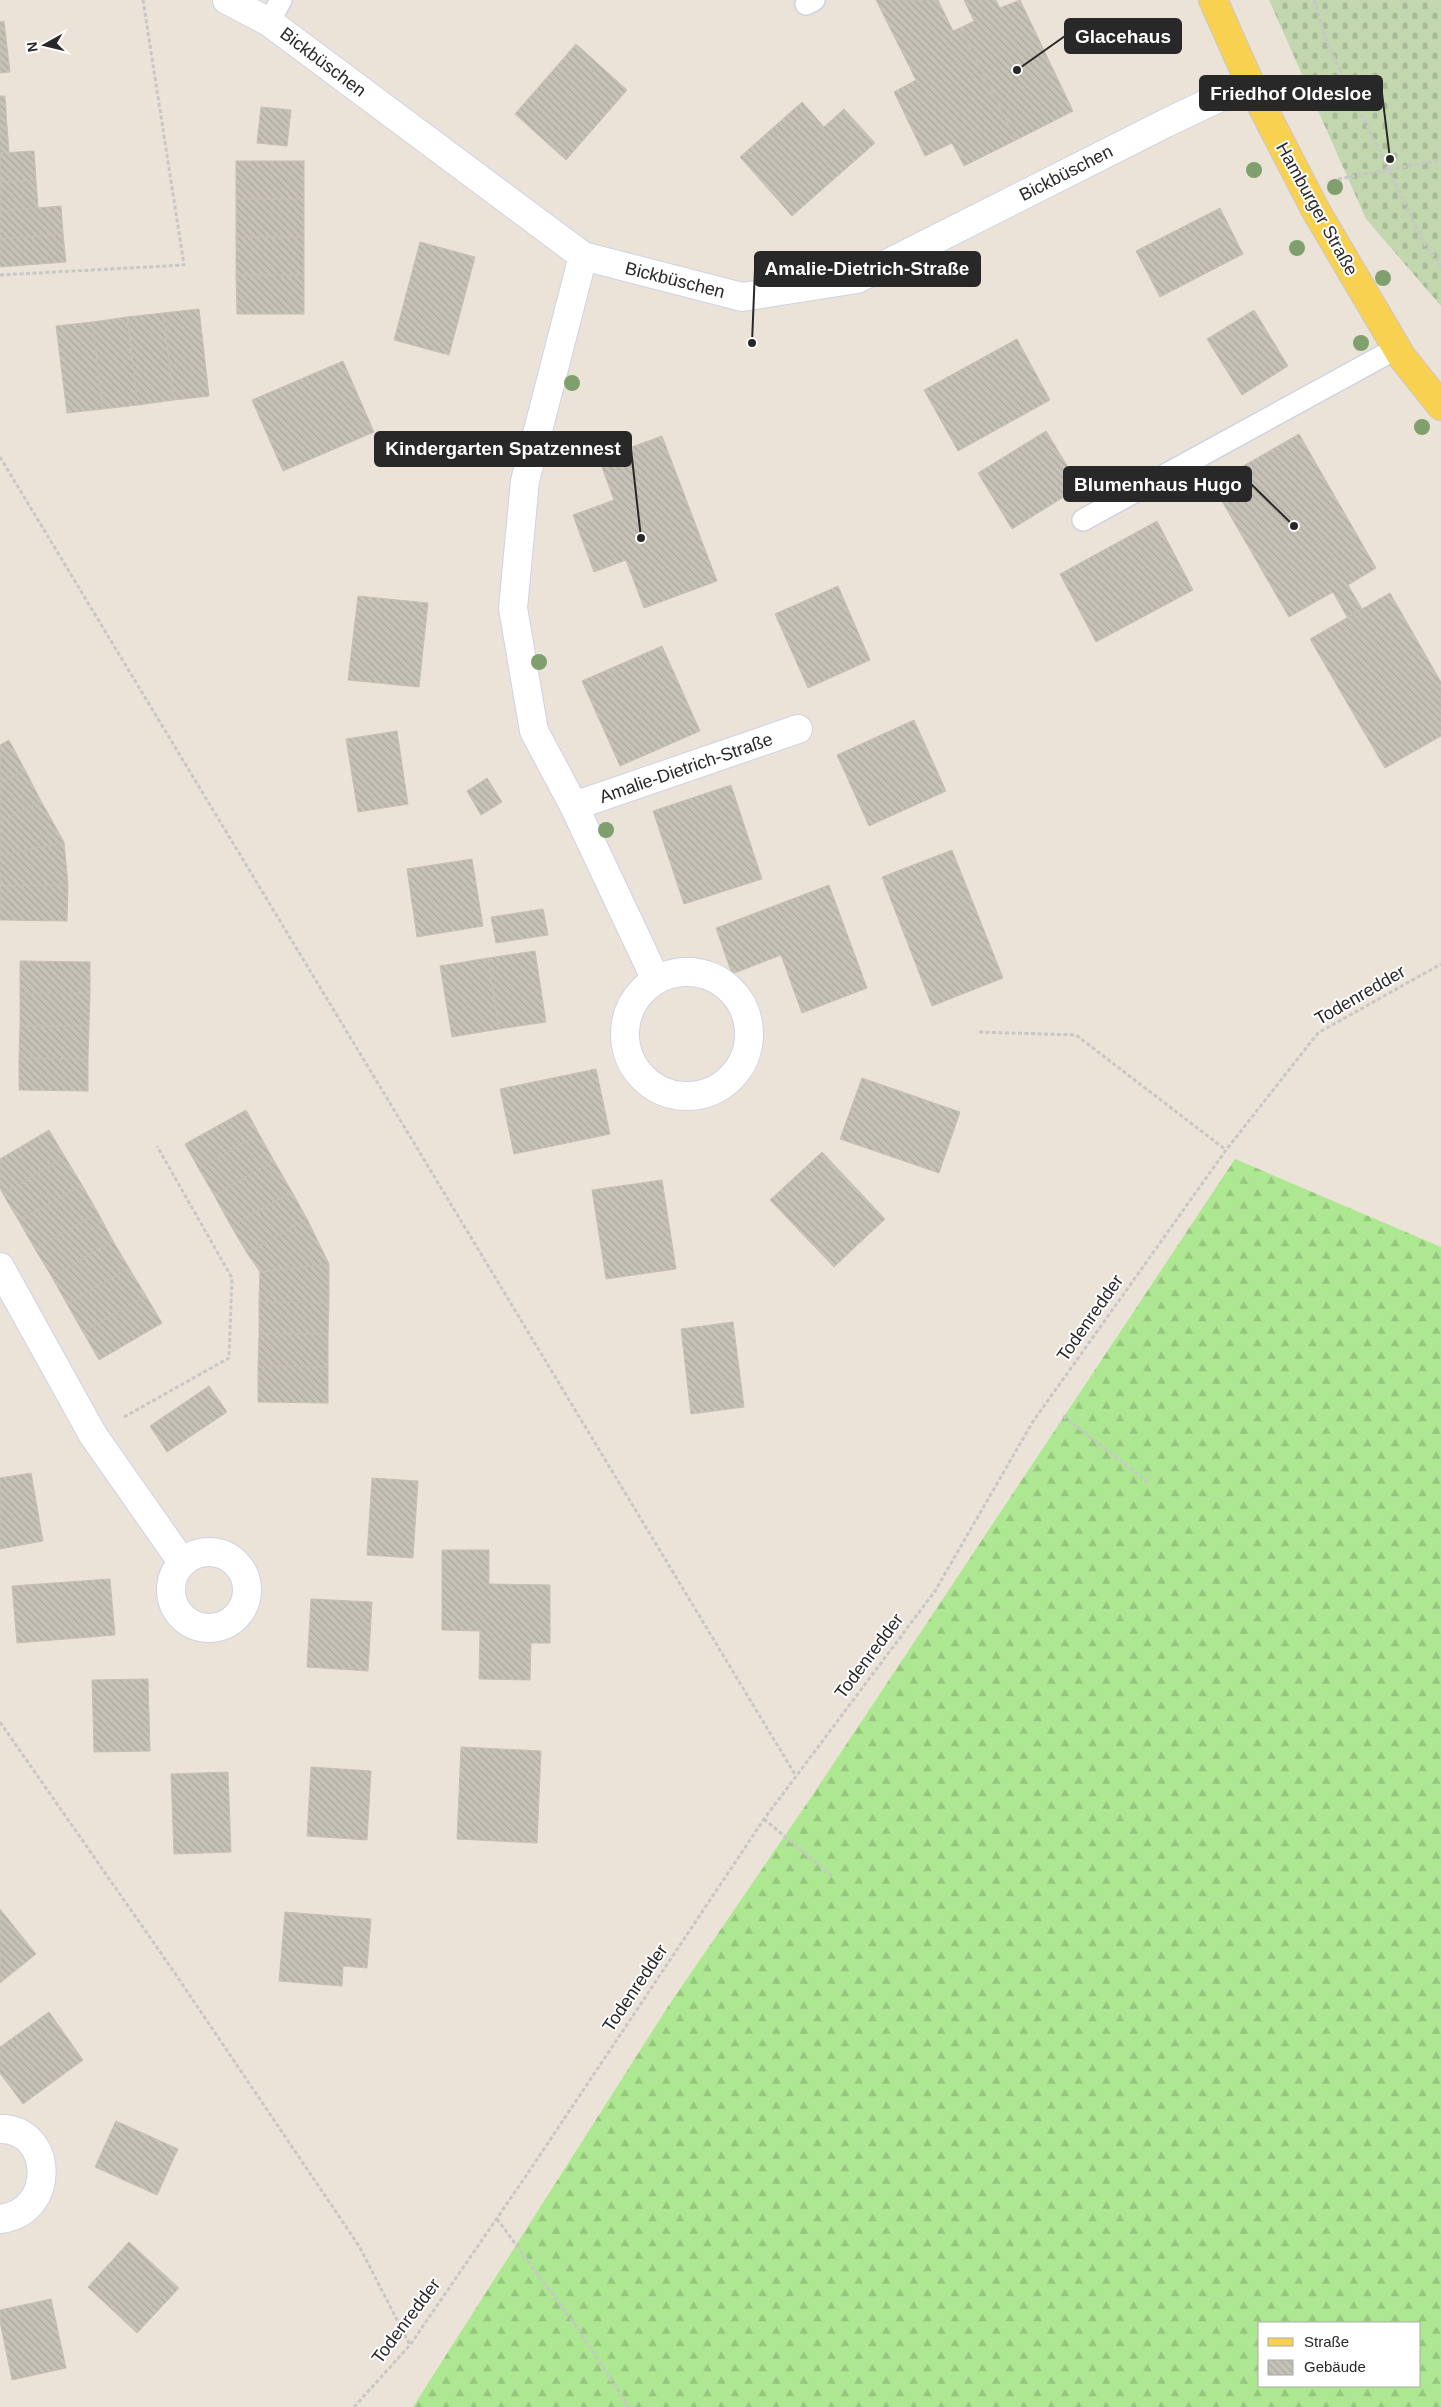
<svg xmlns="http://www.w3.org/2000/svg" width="1441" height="2407" font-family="Arial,sans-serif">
  <defs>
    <pattern id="forest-firs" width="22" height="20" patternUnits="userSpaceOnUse" patternTransform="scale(1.25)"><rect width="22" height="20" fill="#aee791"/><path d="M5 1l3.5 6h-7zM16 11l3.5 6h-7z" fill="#96c67d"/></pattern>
    <pattern id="cemetery-stones" width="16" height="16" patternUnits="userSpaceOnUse" patternTransform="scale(1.25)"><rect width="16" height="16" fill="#c2d7ae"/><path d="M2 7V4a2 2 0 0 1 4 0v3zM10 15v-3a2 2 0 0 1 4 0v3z" fill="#a7b996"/></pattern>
    <pattern id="building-back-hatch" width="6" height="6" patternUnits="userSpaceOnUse" patternTransform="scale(1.25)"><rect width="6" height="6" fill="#c6c2b7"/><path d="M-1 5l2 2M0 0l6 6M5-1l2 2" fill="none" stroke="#aaa79d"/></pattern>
  </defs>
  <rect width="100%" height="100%" fill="#ece3d8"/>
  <path fill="url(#forest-firs)" fill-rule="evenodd" d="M1235,1159L1441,1247V2407H413L669,2005L812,1796ZM1260,2323H1420V2386H1260Z"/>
  <polygon fill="url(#cemetery-stones)" points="1269,0 1441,0 1441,306 1366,219"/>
  <g fill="url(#building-back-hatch)" stroke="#c7c0b2">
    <polygon points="876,0 938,0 953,31 960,28 1016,140 964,166 952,143 925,156 894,92 916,80"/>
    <polygon points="964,0 996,0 1000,8 1020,0 1073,111 1016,140 960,28 974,21"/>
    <polygon points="4,21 10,72 0,73 0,22"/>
    <polygon points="576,44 627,90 566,160 515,114"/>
    <polygon points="0,96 5,96 7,126 0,126"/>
    <polygon points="802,102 824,127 844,109 875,143 792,216 740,157"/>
    <polygon points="261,107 291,110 287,146 257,143"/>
    <polygon points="0,126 7,126 9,152 0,153"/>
    <polygon points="34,151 36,180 0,182 0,153"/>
    <rect x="236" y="161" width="68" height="38"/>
    <polygon points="36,180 38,208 0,211 0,182"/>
    <rect x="236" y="199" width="68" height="38"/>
    <polygon points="61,206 63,234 0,239 0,211"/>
    <polygon points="1220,208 1243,254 1160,297 1136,251"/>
    <polygon points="63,234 66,262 0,267 0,239"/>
    <rect x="236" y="237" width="68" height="38"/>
    <polygon points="420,242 475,257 449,355 394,340"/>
    <polygon points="236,275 304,275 304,314 237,314"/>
    <polygon points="199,309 209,396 174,400 163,313"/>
    <polygon points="1254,310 1288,366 1242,395 1207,339"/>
    <polygon points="163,313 174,400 138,405 127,317"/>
    <polygon points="127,317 138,405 103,409 92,322"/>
    <polygon points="92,322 103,409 67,413 56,326"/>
    <polygon points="1017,339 1050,400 958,451 924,390"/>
    <polygon points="343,361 374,432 283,471 252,400"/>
    <polygon points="1046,431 1080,487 1012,529 978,473"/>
    <polygon points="1299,434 1376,568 1348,585 1362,609 1347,617 1333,592 1289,617 1212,484"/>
    <polygon points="662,436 717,581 644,608 626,560 594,572 573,515 614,500 599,459"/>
    <polygon points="1157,521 1193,590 1096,642 1060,574"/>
    <polygon points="838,586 870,660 808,688 775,614"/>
    <polygon points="1390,593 1441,682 1441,736 1385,768 1310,639"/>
    <polygon points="358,596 428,603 419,687 348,680"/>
    <polygon points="662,646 700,731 620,766 582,681"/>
    <polygon points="914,720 946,791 869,826 837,755"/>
    <polygon points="397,731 408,804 358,812 346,739"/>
    <polygon points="9,740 25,770 0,783 0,745"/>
    <polygon points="25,770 41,801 0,822 0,783"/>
    <polygon points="487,778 502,802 481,815 467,791"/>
    <polygon points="731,785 762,879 684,904 653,811"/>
    <polygon points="41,801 64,842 0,856 0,822"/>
    <polygon points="64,842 68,885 0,886 0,856"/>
    <polygon points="952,850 1003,978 932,1006 882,877"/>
    <polygon points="472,859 483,926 417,937 407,869"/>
    <polygon points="68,885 67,921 0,920 0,886"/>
    <polygon points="829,885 867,988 802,1013 781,955 732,974 716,928"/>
    <polygon points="543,909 548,935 496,943 491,917"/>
    <polygon points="535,951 546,1022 499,1029 488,958"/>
    <polygon points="488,958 499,1029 452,1037 440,966"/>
    <polygon points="20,961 90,962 90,994 20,993"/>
    <polygon points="20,993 90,994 89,1026 20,1026"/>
    <polygon points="20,1026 89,1026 88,1059 19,1058"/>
    <polygon points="19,1058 88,1059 88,1091 19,1090"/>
    <polygon points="596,1069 610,1134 514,1154 500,1089"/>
    <polygon points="862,1078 960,1112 939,1173 840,1139"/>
    <polygon points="246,1110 259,1134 199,1169 185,1144"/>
    <polygon points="49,1130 65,1157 3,1194 0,1188 0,1159"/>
    <polygon points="259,1134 274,1161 214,1195 199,1169"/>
    <polygon points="822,1152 885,1219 834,1267 770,1200"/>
    <polygon points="65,1157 82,1185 19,1221 3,1194"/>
    <polygon points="274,1161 292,1192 231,1226 214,1195"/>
    <polygon points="662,1180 676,1269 606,1279 592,1190"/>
    <polygon points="82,1185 98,1213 35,1249 19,1221"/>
    <polygon points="292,1192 307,1219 247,1253 231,1226"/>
    <polygon points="98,1213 113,1241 52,1277 35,1249"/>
    <polygon points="307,1219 329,1264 260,1272 247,1253"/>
    <polygon points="113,1241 129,1268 67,1304 52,1277"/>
    <polygon points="329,1264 329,1303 259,1302 260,1272"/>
    <polygon points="129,1268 146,1296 83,1332 67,1304"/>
    <polygon points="146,1296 162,1323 99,1360 83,1332"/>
    <polygon points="259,1302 329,1303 328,1334 259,1334"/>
    <polygon points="733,1322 744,1407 691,1414 681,1329"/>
    <polygon points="259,1334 328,1334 328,1367 258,1366"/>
    <polygon points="258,1366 328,1367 328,1403 258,1402"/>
    <polygon points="209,1386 227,1412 167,1452 150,1426"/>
    <polygon points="31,1473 43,1541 0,1549 0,1478"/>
    <polygon points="372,1478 418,1481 413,1558 367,1555"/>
    <polygon points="442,1550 489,1550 489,1584 550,1585 550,1643 531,1643 530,1680 479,1679 480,1631 442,1630"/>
    <polygon points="110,1579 115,1635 17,1643 12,1586"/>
    <polygon points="311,1599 372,1602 368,1671 307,1667"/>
    <polygon points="148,1679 150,1751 94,1752 92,1680"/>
    <polygon points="461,1747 541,1751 537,1843 457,1839"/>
    <polygon points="311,1767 371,1771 367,1840 307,1836"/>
    <polygon points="228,1772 231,1852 174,1854 171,1774"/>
    <polygon points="0,1909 36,1954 0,1983"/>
    <polygon points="285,1912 371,1919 367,1968 343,1966 342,1986 279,1981"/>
    <polygon points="49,2012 83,2060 23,2104 0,2073 0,2047"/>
    <polygon points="116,2121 178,2149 157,2195 95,2167"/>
    <polygon points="129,2242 179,2288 137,2333 88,2287"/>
    <polygon points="51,2299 66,2368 12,2380 0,2322 0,2310"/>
  </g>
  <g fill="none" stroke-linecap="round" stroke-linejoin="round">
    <g stroke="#ced2e3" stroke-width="24">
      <g id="service">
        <polyline points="806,4 814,0"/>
        <polyline points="269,22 281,0"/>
        <polyline points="1083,520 1397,348"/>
      </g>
    </g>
    <g stroke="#ced2e3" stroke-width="30">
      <g id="minor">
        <polyline points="227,0 269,22 583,256 742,297 857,279 1166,123 1250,83"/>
        <polyline points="583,256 525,481 513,608 534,731 574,806 656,980"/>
        <polyline points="574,806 798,729"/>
        <circle cx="687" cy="1034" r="62"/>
        <polyline points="0,1267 93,1435 182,1562"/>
        <circle cx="209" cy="1590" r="38"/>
        <path d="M0,2129C53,2128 58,2212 0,2219"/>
      </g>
    </g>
    <g stroke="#c7c7c7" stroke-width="30">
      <polyline id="primary" points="1213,0 1250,83 1316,211 1402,357 1441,406"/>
    </g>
    <g stroke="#c7c7c7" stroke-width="3" stroke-dasharray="4 2.5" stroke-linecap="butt">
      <polyline points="1314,0 1328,45 1424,243 1441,266"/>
      <polyline points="1338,179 1441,160"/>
      <polyline points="0,275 184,265 143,0"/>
      <polyline points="0,457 796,1776"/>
      <polyline points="979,1032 1076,1035 1226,1150"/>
      <polyline points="1063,1416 1148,1482"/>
      <polyline points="124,1417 229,1358 232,1278 157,1146"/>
      <polyline points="0,1722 174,1972 359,2246 410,2345"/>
      <polyline points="764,1819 832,1876"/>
      <polyline points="497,2219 576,2326 629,2407"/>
      <polyline points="354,2407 410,2345 528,2173 764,1819 935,1591 1032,1423 1226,1150 1318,1033 1441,964"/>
    </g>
    <use href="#service" stroke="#fff" stroke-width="21"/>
    <use href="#minor" stroke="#fff" stroke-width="28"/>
    <use href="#primary" stroke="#f9d150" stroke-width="28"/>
  </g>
  <g fill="#7fa06d">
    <circle cx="1254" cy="170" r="8"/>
    <circle cx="1335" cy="187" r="8"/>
    <circle cx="1297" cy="248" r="8"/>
    <circle cx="1383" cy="278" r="8"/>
    <circle cx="1361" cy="343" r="8"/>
    <circle cx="572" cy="383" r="8"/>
    <circle cx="1422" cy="427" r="8"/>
    <circle cx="539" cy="662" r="8"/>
    <circle cx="606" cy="830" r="8"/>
  </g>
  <g text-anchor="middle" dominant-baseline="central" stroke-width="4" stroke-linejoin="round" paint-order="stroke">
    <g font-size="18" fill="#282828" stroke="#fff">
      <text transform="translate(323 62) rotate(37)">Bickbüschen</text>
      <text transform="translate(1066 173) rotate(-27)">Bickbüschen</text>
      <text transform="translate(1317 209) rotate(61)">Hamburger Straße</text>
      <text transform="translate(675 280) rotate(14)">Bickbüschen</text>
      <text transform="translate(686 768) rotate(-19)">Amalie-Dietrich-Straße</text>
      <text transform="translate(1360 995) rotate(-30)">Todenredder</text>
      <text transform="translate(1090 1318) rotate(-55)">Todenredder</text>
      <text transform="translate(869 1656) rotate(-53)">Todenredder</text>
      <text transform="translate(635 1988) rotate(-56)">Todenredder</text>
      <text transform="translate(406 2321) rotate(-53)">Todenredder</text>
    </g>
  </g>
  <path fill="none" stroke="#282828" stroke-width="2" d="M1017 70L1065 36M1390 159L1382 93M752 343L755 269M641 538L631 449M1294 526L1251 484"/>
  <g fill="#282828" stroke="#fff" stroke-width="2">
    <circle cx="1017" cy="70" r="5"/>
    <circle cx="1390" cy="159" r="5"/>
    <circle cx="752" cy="343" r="5"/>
    <circle cx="641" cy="538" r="5"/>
    <circle cx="1294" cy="526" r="5"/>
  </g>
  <g fill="#282828" stroke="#282828" stroke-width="2">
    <rect x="1065" y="19" width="116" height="34" rx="5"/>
    <rect x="1200" y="76" width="182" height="34" rx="5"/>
    <rect x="755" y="252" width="225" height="34" rx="5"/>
    <rect x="375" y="432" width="256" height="34" rx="5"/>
    <rect x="1064" y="467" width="187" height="34" rx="5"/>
  </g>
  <g font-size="19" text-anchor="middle" font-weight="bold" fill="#fff">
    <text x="1123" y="43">Glacehaus</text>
    <text x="1291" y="100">Friedhof Oldesloe</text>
    <text x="867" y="275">Amalie-Dietrich-Straße</text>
    <text x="503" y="455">Kindergarten Spatzennest</text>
    <text x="1158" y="491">Blumenhaus Hugo</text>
  </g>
  <rect x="1258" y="2322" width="162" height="65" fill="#ffffff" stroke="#a9a9a9"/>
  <rect x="1268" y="2338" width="25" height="8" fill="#f9d150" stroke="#a9a9a9"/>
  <text x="1304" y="2347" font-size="15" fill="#282828">Straße</text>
  <rect x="1268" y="2360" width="25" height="15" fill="url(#building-back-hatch)" stroke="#a9a9a9"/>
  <text x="1304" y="2372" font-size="15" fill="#282828">Gebäude</text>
  <g transform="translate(45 45) rotate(262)" stroke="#ffffff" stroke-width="4" paint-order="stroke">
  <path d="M0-4L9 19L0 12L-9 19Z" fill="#282828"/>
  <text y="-8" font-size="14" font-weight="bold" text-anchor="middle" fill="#282828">N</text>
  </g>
</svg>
